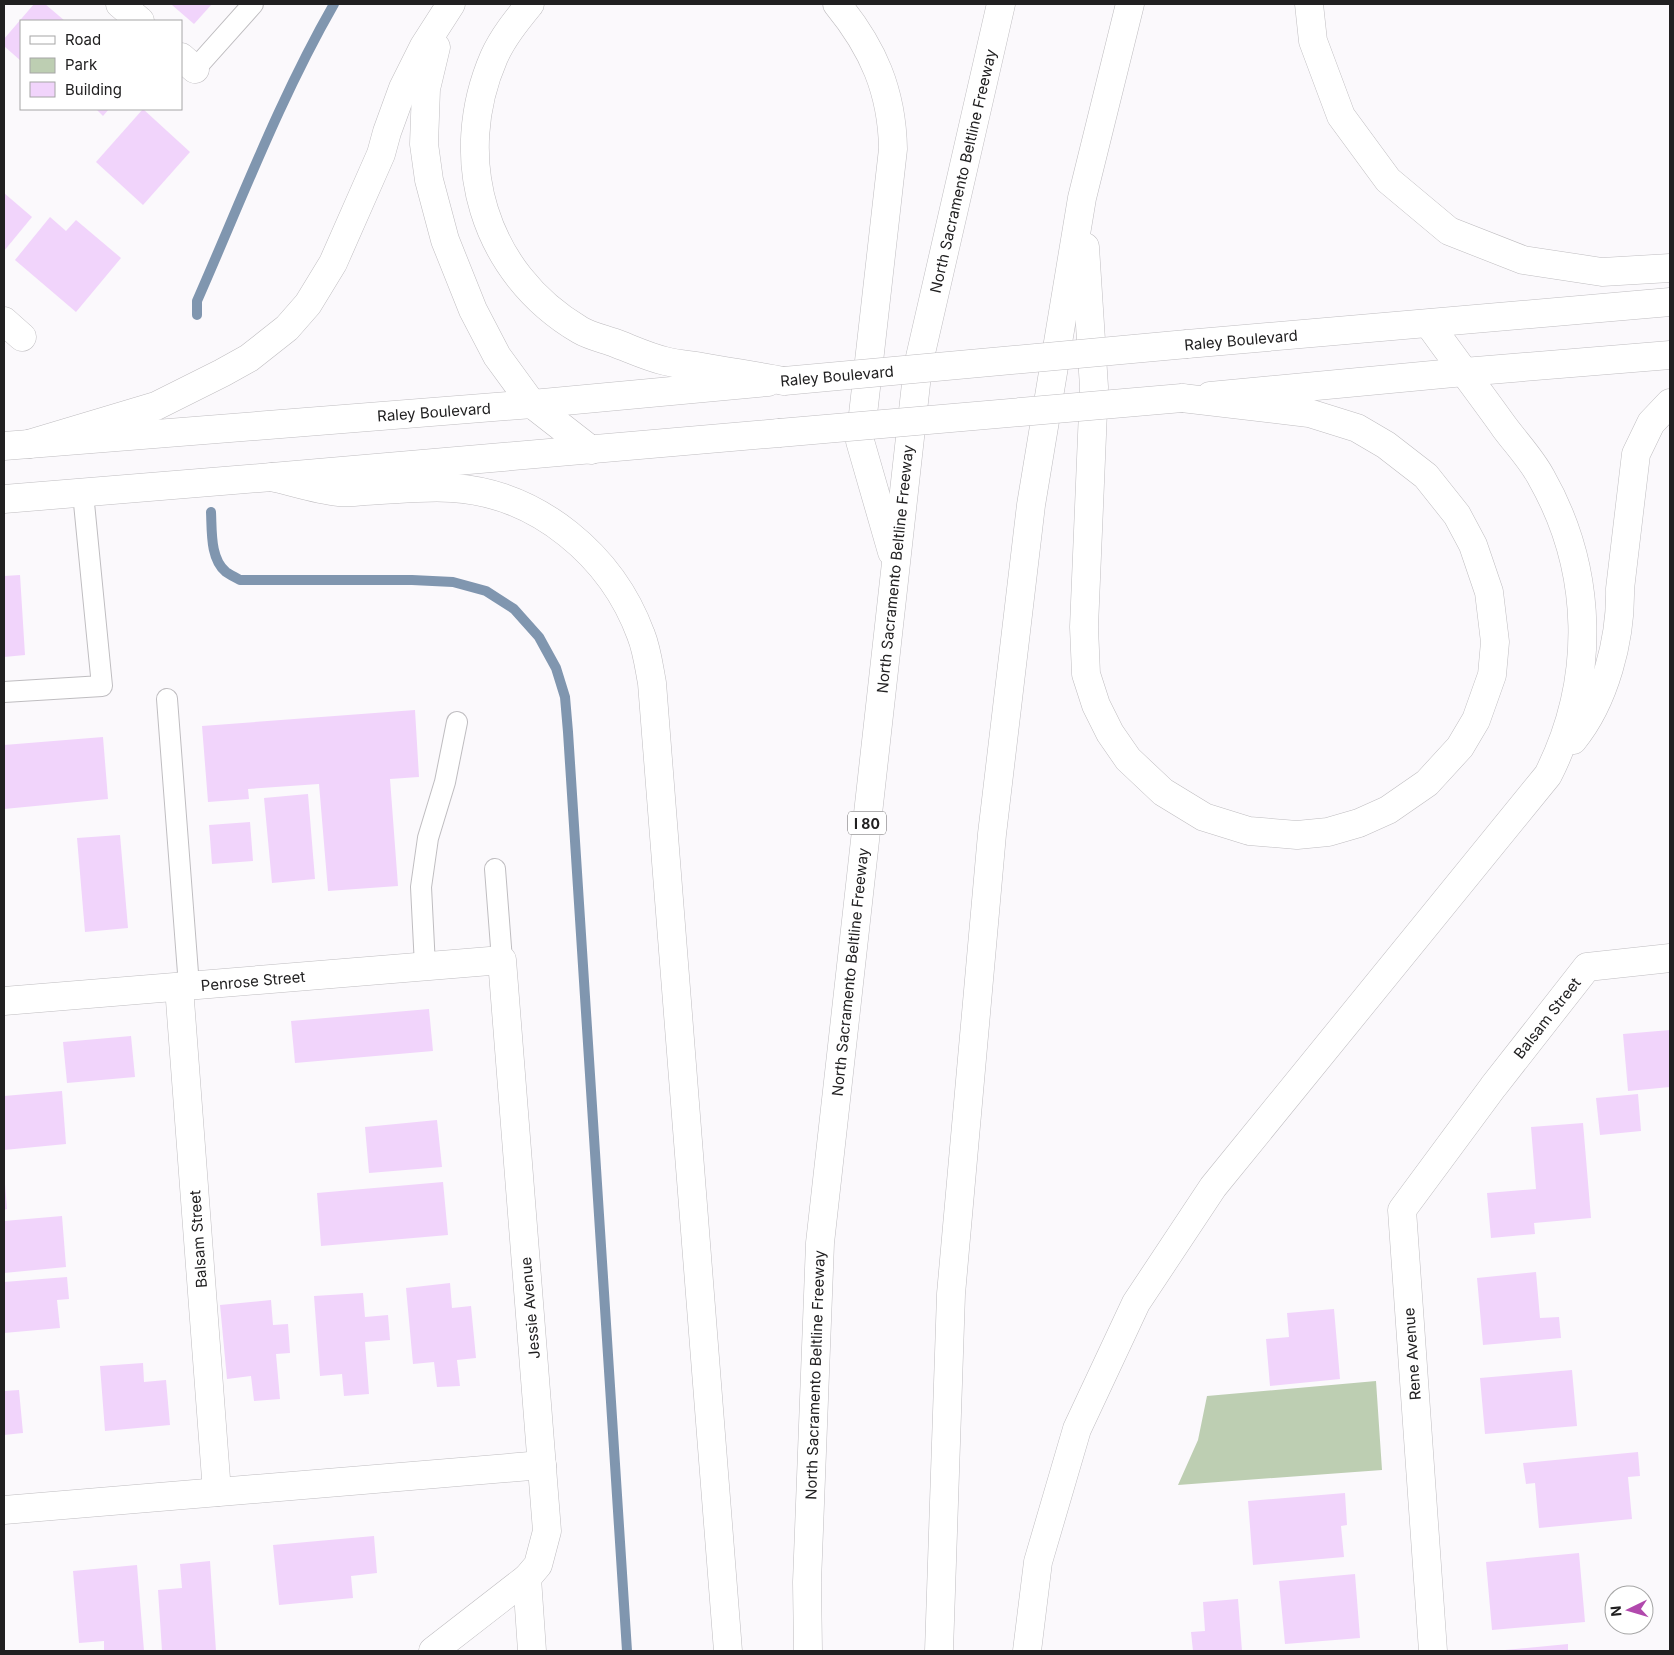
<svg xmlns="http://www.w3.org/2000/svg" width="1674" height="1655" font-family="Inter,sans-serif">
  <rect width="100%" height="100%" fill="#fbf9fc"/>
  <polygon fill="#bdceb2" points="1376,1381 1382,1470 1178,1485 1198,1440 1207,1396"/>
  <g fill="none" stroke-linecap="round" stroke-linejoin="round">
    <g stroke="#8096af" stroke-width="10">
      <path d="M197,315V301C241,201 280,98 334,4"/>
      <path d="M211,512C212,531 210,559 226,572C230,575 235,577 240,580H412L453,582L486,591L514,609L539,637L556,668L565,697L568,732L627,1651"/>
    </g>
  </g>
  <g fill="#f1d4fb">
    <polygon points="34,4 45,4 65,21 21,21 21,61 4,46 4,39"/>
    <polygon points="174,4 212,4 194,24 172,5"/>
    <polygon points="96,109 109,109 103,116"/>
    <polygon points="143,109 190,152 143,205 96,162"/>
    <polygon points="4,193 32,217 4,251"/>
    <polygon points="50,217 66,231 76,220 121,258 76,312 15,260"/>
    <polygon points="20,575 25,655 4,657 4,576"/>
    <polygon points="415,710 419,777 390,779 398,886 328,891 319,784 248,789 249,799 208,802 202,726"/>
    <polygon points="103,737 108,799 4,809 4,745"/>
    <polygon points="308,794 315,879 272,883 264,798"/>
    <polygon points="250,822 253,861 212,864 209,825"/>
    <polygon points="120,835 128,928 85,932 77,838"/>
    <polygon points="429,1009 433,1051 295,1063 291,1021"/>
    <polygon points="1670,1030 1670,1087 1628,1091 1623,1034"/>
    <polygon points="131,1036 135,1077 67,1083 63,1042"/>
    <polygon points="62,1091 66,1144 4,1150 4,1096"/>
    <polygon points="1638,1094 1641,1131 1600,1135 1596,1098"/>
    <polygon points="437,1120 442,1167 369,1173 365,1127"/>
    <polygon points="1583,1123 1591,1218 1534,1223 1535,1234 1491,1238 1487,1193 1536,1189 1531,1127"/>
    <polygon points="443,1182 448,1235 321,1246 317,1193"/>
    <polygon points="4,1184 5,1184 7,1209 4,1210"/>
    <polygon points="62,1216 66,1267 4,1273 4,1221"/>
    <polygon points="1536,1272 1540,1318 1559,1317 1561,1338 1483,1345 1477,1278"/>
    <polygon points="67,1277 69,1299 57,1300 60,1328 4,1333 4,1282"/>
    <polygon points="450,1283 452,1308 471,1306 476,1358 457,1360 460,1386 437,1387 434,1362 413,1364 406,1288"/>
    <polygon points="363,1293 365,1317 388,1315 390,1340 365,1342 369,1394 344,1396 342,1374 320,1376 314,1296"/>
    <polygon points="271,1300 273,1325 288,1324 290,1353 276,1354 280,1399 254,1401 251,1376 227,1379 220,1305"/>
    <polygon points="1334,1309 1340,1379 1270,1386 1266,1339 1289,1337 1287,1313"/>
    <polygon points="143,1363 144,1382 166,1380 170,1425 105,1431 100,1366"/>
    <polygon points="1572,1370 1577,1426 1485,1434 1480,1378"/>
    <polygon points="19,1390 23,1433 4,1435 4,1391"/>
    <polygon points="1638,1452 1640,1476 1628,1477 1632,1519 1539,1528 1535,1483 1526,1484 1523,1463"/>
    <polygon points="1345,1493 1347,1525 1341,1526 1344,1557 1253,1565 1248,1501"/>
    <polygon points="374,1536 377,1573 351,1576 353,1598 279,1605 273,1545"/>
    <polygon points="1579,1553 1585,1622 1492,1630 1486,1562"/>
    <polygon points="210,1561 216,1651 162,1651 158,1590 182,1588 180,1564"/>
    <polygon points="137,1565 144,1651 104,1651 104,1641 79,1643 73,1571"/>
    <polygon points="1355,1574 1360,1638 1285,1644 1279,1581"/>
    <polygon points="1238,1599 1242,1651 1193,1651 1191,1632 1205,1631 1203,1602"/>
    <polygon points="1568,1644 1568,1651 1505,1651 1505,1650"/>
  </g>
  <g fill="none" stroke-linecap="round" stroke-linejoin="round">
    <g stroke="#bfbdc0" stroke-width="22">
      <g id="service">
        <polyline points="195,69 253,4"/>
        <polyline points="4,692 102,686 83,493"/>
        <polyline points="167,699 189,986"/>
        <polyline points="495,869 502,960"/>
        <polyline points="425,966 421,887 428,838 445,782 457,722"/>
      </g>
    </g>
    <g stroke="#bfbdc0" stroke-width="29">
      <g id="minor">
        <polyline points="120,4 140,21"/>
        <polyline points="181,57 195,69"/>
        <polyline points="4,321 22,337"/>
        <polyline points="179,987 217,1492"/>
        <polyline points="4,1001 502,960 547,1531 538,1565 527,1578 532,1651"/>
        <polyline points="4,1510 542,1465"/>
        <polyline points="433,1651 527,1578"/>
        <polyline points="1433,1651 1402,1210 1493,1087 1587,967 1670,958"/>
      </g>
    </g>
    <g stroke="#bfbdc0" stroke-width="29">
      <g id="secondary">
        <polyline points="1187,344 1670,302"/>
        <polyline points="1210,396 1464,372 1670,355"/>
        <polyline points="4,446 532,404 768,382"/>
        <polyline points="4,499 272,477 779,433"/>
      </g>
    </g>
    <g stroke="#bfbdc0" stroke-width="29">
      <g id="motorway">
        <path d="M530,4C517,20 503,37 494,57C450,158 483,273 580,330C590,336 604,339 615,343C631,349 648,357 665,361C677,364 690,365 702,367C730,372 757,376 784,381"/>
        <path d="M837,4C873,48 892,91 893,149L860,441L892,552"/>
        <polyline points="1309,4 1313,41 1341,116 1388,180 1449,231 1523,260 1602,272 1670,268"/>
        <polyline points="436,47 426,89 424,144 429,180 445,240 473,310 497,356 532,404 591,450"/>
        <polyline points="1085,247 1094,387 1084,627 1086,674 1096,705 1110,733 1128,759 1163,792 1204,817 1249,831 1297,835 1328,832 1359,823 1388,810 1427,783 1460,747 1476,720 1492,675 1495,642 1489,592 1473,545 1457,515 1426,476 1386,445 1357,428 1309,413 1182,398"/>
        <polyline points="29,444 156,406 222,373 249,358 287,328 308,304 333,263 381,154 387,132 403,88 424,46 451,4"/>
        <path d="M272,477C294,482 317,490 339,492C347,493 356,492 365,491C394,490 423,486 452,488C538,493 612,556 641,635C647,650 649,667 652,683L728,1651"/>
        <path d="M1573,740C1605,701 1621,639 1620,589L1636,454L1651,423L1670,403"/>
        <polyline points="808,1651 807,1582 820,1243 918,366 1001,4"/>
        <polyline points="939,1651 951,1294 992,834 1031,505 1082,198 1130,4"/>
        <path d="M1027,1651L1038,1562L1077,1429L1136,1303L1213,1187L1548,775C1596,680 1594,570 1541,477C1532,460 1517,444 1505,428C1480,393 1454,359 1429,324"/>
      </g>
    </g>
    <use href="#service" stroke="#fff" stroke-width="20"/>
    <use href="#minor" stroke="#fff" stroke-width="28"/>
    <use href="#secondary" stroke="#fff" stroke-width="28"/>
    <use href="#motorway" stroke="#fff" stroke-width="28"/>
    <g stroke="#bfbdc0" stroke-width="29" stroke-linecap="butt">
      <g id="secondary-bridge">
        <polyline points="784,381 1187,344"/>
        <polyline points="779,433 1182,398"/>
      </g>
    </g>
    <use href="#secondary-bridge" stroke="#fff" stroke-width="28"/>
  </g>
  <g text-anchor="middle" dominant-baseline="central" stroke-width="5" stroke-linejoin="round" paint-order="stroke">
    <rect fill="#fff" stroke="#646364" stroke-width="1" x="848" y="811.5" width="38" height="23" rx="4"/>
    <g font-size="14" font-weight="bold" fill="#212021">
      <text x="867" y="823">I 80</text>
    </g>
    <g font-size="15" fill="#212021" stroke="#fff">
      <text transform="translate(963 171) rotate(-77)">North Sacramento Beltline Freeway</text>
      <text transform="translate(1241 340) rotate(-5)">Raley Boulevard</text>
      <text transform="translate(837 376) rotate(-5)">Raley Boulevard</text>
      <text transform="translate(434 412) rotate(-4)">Raley Boulevard</text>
      <text transform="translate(895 569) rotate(-84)">North Sacramento Beltline Freeway</text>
      <text transform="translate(850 972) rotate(-84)">North Sacramento Beltline Freeway</text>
      <text transform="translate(253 981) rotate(-5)">Penrose Street</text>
      <text transform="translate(1547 1018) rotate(-52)">Balsam Street</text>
      <text transform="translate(198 1239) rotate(-94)">Balsam Street</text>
      <text transform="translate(530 1308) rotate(-95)">Jessie Avenue</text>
      <text transform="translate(1412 1354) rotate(-94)">Rene Avenue</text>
      <text transform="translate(815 1375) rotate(-88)">North Sacramento Beltline Freeway</text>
    </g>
  </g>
  <rect width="1674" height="1655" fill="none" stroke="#212021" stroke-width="10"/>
  <rect x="20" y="20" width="162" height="90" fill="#ffffff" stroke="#a6a6a6"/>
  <rect x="30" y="36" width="25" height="8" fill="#ffffff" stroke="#a6a6a6"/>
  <text x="65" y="45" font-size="15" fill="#212021">Road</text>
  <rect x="30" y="58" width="25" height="15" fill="#bdceb2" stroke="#a6a6a6"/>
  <text x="65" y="70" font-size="15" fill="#212021">Park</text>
  <rect x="30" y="82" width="25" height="15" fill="#f1d4fb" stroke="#a6a6a6"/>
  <text x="65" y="95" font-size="15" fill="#212021">Building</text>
  <g transform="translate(1629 1610) rotate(265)"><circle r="24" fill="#ffffff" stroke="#a6a6a6"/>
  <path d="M0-4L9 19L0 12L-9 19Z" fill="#b149ad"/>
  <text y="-8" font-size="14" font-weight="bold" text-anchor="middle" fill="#212021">N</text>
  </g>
</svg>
